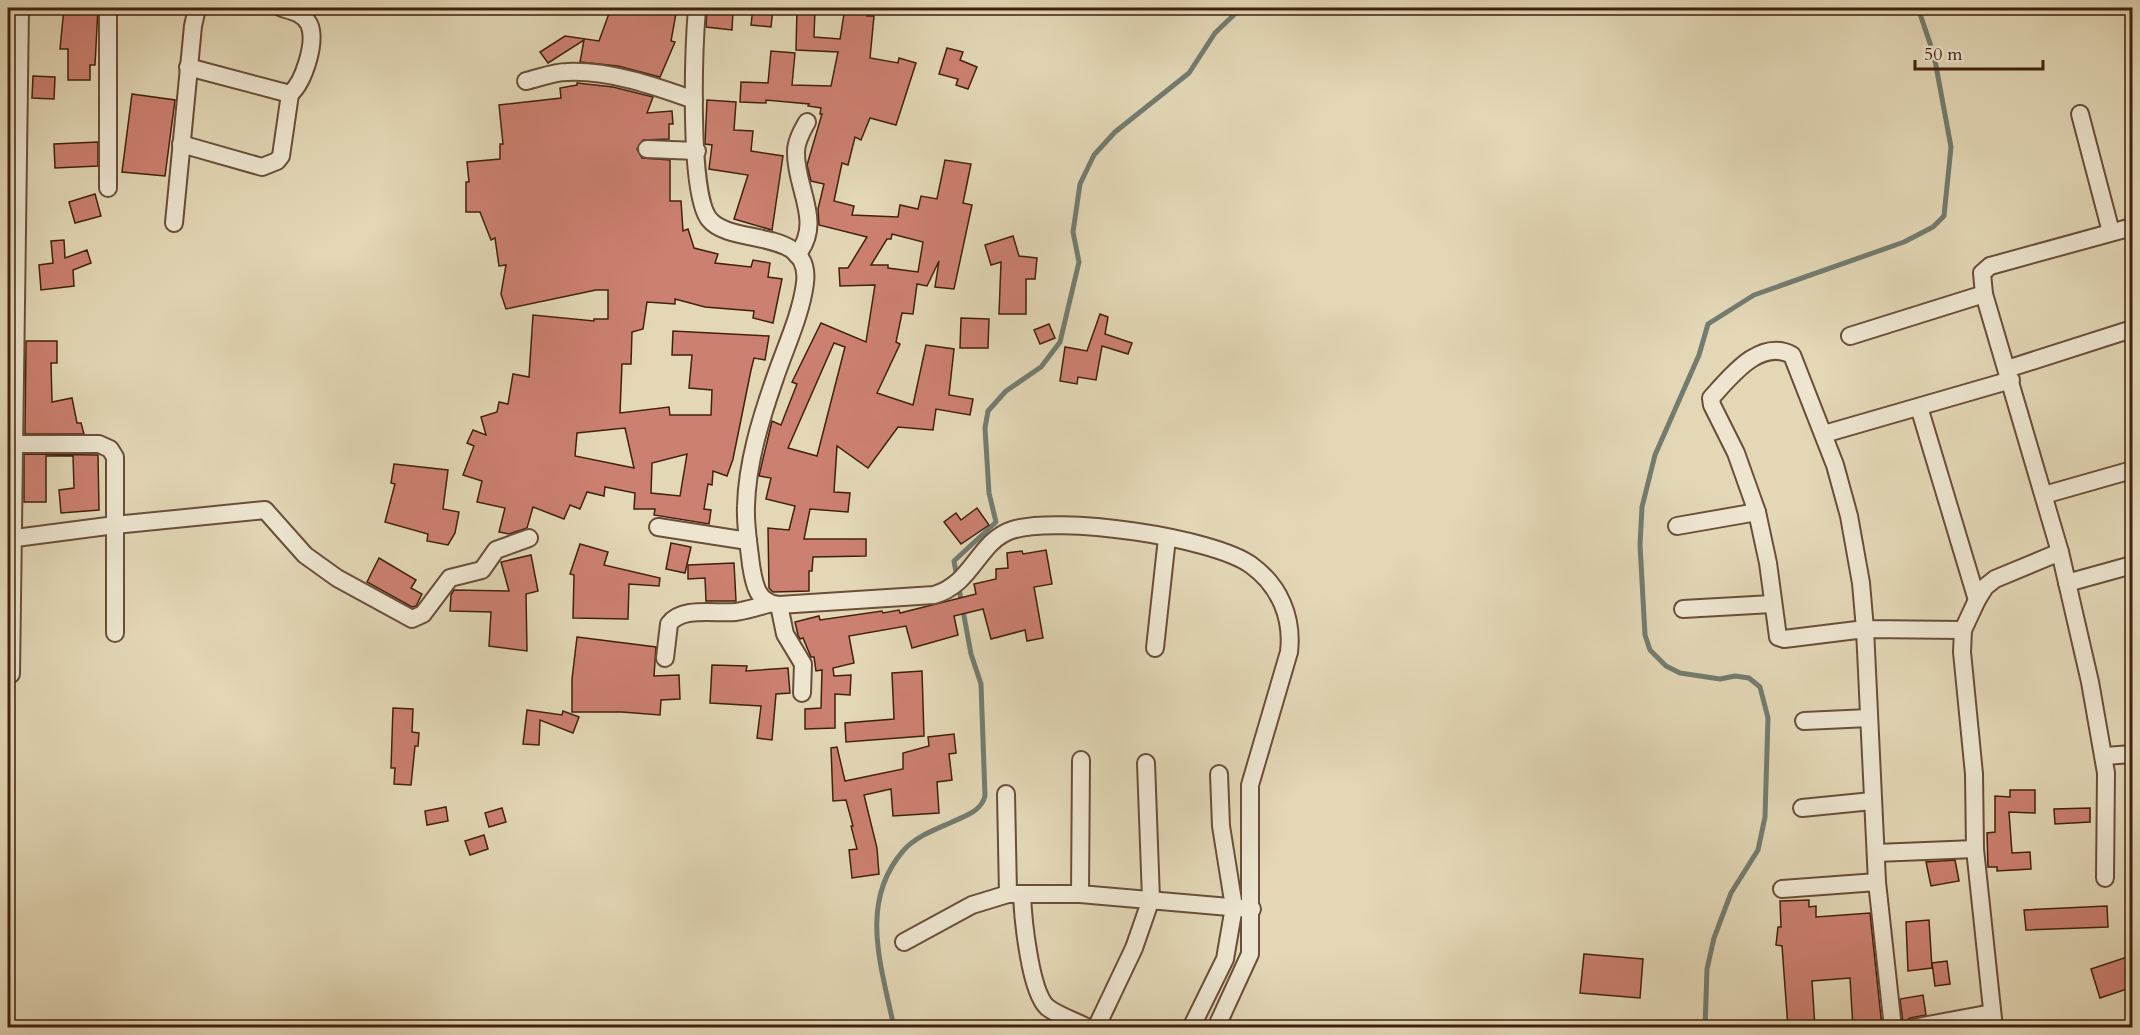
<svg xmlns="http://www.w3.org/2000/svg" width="2140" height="1035" font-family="Cardo,serif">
  <rect width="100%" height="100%" fill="#e3d7b6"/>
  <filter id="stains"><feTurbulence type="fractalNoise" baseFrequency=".00333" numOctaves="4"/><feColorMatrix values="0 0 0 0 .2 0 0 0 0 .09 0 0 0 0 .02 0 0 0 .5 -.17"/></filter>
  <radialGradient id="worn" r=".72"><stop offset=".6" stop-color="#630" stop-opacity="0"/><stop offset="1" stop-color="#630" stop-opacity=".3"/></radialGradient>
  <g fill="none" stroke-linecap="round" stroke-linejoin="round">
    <g stroke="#737c6f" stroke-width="5">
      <path d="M896,1028L893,1023C881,965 859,902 903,851C915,837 934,830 950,823C964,816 981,812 985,796L981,684L971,654L954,561L996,522L989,493L985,428L988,411L1006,391L1041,367L1060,342L1079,262L1073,232L1080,184L1094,155L1115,132L1189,73L1215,33L1241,8"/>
      <polyline points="1705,1028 1707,969 1714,938 1731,893 1758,850 1765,817 1768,718 1760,687 1749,678 1735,676 1720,679 1680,673 1666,666 1650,650 1645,635 1640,545 1642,507 1655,455 1699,355 1708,324 1754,295 1904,242 1933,227 1944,216 1951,147 1934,55 1918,8"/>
    </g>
  </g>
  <g fill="#cc8071" stroke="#41210e" stroke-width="1.5" fill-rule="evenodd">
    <polygon points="64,8 98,8 95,65 90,65 90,80 68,80 68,49 60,49"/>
    <polygon points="611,8 677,8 671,41 675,42 660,77 618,66 580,62 584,40 548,63 540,52 565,36 599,41"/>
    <polygon points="753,8 773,8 771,27 751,25"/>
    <path d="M845,8H868L867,16H874L870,58L898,63L899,58L916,63L896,125L870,118L861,140L855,137L848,165L842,163L834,201L854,206L852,215L898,217L900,205L918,209L921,196L937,199L945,160L971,164L963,203L972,205L954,289L935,287L939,261L927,286L917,284L913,314L902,313L896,342L900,344L877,393L913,405L926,345L954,349L949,395L973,399L970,415L936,409L933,430L898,427L868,468L837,446L834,492L850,493L848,512L810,509L804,539H866V556L813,557L812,571H809V591L773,592L769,588L768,528L789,530L795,506L766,499L771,478L759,476L772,421L781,425L797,384L792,382L821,323L866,342L875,285L840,286L839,268H848L867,237L819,225L818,209L824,184L811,181L807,165L822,114H820L821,108L808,106L809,104L766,100V103L740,102L741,82L768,83L771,51L795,53L792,85L831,86L838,52L796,50L797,9H815L814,37L840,39ZM892,234L923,242L918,272L888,268V265H871L887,239H891ZM834,343L845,347L817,456L788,448Z"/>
    <polygon points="707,9 733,11 732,30 706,27"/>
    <polygon points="947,48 963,52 960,60 977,67 968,89 956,85 958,79 939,74"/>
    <polygon points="33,76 55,77 54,99 32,98"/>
    <path d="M577,83L613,87L653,97L647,113L672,111L673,124H669V139L643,140L637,149L642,158L670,160V201H681L683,231L688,229L694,248L718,254L715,263L751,267L753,260L770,263L768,277L782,279L773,323L753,318L754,311L705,307L675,299V304L647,302L643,329L632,332L631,364H622L620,413L669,407L670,415H711L712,390L689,388L692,355H672L673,331L769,336L765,360L754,358L751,370L733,459L727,476L713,471L712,485L708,484L704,509L711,510L709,524L654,515L655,509H634L635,493L605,487L604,496L587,492L580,509L570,505L564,519L533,507L527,528L509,534L499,532L505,508L477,502L482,481L463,475L474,446L467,443L473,430L486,435L481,417L497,412L499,402L508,404L513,374L529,377L533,315L594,321V319H608V290H596L506,309L501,294L506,265L499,266L495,238L491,240L480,212H466V182H469L467,162L500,159V144H503L499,105L561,98L560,88L577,85ZM625,428L634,468L575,456L577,433ZM687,454L680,496L651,493L652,463Z"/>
    <polygon points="132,94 175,100 165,176 122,172"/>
    <polygon points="707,100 736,102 734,130 753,131 751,151 783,156 772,230 734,219 748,175 709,169 712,145 705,144"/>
    <polygon points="98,142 98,166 55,168 54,144"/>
    <polygon points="95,194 101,216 75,223 69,202"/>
    <polygon points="1013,236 1019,256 1037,258 1035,279 1026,279 1026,314 999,314 1001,262 991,265 985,245"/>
    <polygon points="64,240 65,258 87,250 91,263 73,270 74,286 41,290 39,265 53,263 51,241"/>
    <polygon points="1100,314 1108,317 1105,334 1132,343 1128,354 1102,346 1096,380 1078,377 1077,384 1060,381 1065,347 1087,351"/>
    <polygon points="961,318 989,319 988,348 960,348"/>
    <polygon points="1049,324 1055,338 1040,344 1034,330"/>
    <polygon points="26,341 57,341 57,363 51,363 52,402 72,398 77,423 81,423 84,434 25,434"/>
    <polygon points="24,454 98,455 99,510 61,513 59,490 74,488 73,456 46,456 46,502 24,502"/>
    <polygon points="394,464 448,470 443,509 459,512 455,533 448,545 427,541 428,534 385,522 395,484 391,483"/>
    <polygon points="977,508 989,525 961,544 944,522 956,513 961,520"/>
    <polygon points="671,543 691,547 685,573 666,569"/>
    <polygon points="580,544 608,552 604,565 660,578 659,586 629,584 628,619 573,618 574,575 570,574"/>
    <polygon points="1046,550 1052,584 1034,587 1043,638 1027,641 1025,630 991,639 983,609 954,616 958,635 912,648 906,626 849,636 854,663 833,668 834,676 851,675 850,695 835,694 835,728 805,729 805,709 821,708 822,670 816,671 814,657 811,657 803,638 800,639 798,635 795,622 819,616 820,620 882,611 883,613 899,610 900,613 976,594 974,584 996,579 996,569 1008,568 1007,553 1022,551 1023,554"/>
    <polygon points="531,555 538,591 526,594 527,651 489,646 491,612 450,611 451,595 454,590 509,591 501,562"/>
    <polygon points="379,558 416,580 411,588 422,594 416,606 412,607 367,582"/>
    <polygon points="734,563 736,601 706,601 705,578 688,579 688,565"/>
    <polygon points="577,637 656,647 654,676 679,675 680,699 661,700 660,715 622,712 572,712 572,679"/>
    <polygon points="712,665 747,666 746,671 788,668 790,693 776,694 772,740 757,738 761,706 710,703"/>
    <polygon points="922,671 924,736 846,742 845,723 894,719 892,673"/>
    <polygon points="393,708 413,709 412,732 419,733 418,746 415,746 411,785 394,784 395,768 391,768"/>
    <polygon points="527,710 562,715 563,711 579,717 573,733 540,720 539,745 523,744"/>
    <polygon points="954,734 956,753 949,754 952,780 937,782 939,813 893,816 891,789 864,795 877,848 879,874 852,878 849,850 857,849 851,826 853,826 846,800 833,801 831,748 837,747 845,781 903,769 903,753 929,746 928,737"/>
    <polygon points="2010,790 2035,790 2035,813 2009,812 2012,853 2030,852 2031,869 1997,871 1997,867 1988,867 1987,833 1995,832 1995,796 2010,797"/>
    <polygon points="446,807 448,821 427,825 425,811"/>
    <polygon points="502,808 506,822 489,827 485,813"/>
    <polygon points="2090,808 2090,822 2055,824 2054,809"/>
    <polygon points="484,835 488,849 470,855 465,841"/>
    <polygon points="1955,860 1959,881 1931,886 1926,862"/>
    <polygon points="1809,900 1809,907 1816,906 1816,917 1870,913 1882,1027 1853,1028 1850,978 1812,981 1815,1028 1788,1028 1782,946 1776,945 1778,927 1781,927 1780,901"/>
    <polygon points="2107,906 2108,927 2026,930 2024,910"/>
    <polygon points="1929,920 1932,968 1908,971 1906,922"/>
    <polygon points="1584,954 1643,959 1640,998 1580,993"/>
    <polygon points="2133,955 2133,987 2100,998 2091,969"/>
    <polygon points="1947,961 1950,984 1935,986 1932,963"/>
    <polygon points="1923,995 1926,1015 1910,1018 1903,1023 1900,999"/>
  </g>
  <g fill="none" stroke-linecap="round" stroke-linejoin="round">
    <g stroke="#6a4e38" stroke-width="20">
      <g id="street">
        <path d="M697,8C694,45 688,192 709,219C731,247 812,226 805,283C801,315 785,348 775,378C761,418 747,463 746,506C745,526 749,546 751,565C754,584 757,603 779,605L934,595C973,584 978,541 1012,530C1058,515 1212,537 1251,565C1280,586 1293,618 1289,652L1250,785V954L1216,1028"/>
        <path d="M188,67L290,94C304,82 317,41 309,24C303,13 292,11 282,8"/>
        <path d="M526,81C539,78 554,72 567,72C609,70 655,86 694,100"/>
        <polyline points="2080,114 2111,232"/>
        <polyline points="181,144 262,167 277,161 281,156 290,94"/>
        <polyline points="647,149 697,151"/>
        <polyline points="108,188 108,8"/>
        <polyline points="174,223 193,26 197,8"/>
        <path d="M797,255C824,222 795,188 796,152C796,141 802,131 807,122"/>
        <polyline points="1984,294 2060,552 2090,682 2106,773 2105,878"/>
        <polyline points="1850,336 1984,294 1982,273 1990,266 2132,227"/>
        <polyline points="2007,369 2132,329"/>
        <polyline points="1919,407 1977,600"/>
        <polyline points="1824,434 2011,380"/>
        <polyline points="8,444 99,444 110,449 115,457 115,633"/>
        <polyline points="2044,495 2132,470"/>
        <polyline points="1677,526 1757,512"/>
        <polyline points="658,527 748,541"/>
        <polyline points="8,539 115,525 265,510 305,555 337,578 412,619 423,614 450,578 482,570 496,550 529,538"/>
        <polyline points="2067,583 2132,565"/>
        <polyline points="779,605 785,634 803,664 802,693"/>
        <polyline points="1683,609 1772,604"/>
        <polyline points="1155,648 1167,538"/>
        <path d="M665,658L669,624C682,606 716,614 736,612C747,610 758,607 768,604"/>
        <polyline points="11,674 20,8"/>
        <polyline points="1804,721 1869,718"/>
        <polyline points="2105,756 2132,754"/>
        <polyline points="1006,794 1008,894"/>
        <polyline points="1802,808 1872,801"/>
        <polyline points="1876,853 1975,849"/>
        <polyline points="1782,889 1877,882"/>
        <polyline points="1080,894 1081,760"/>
        <path d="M1022,895C1023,919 1030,991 1047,1007C1058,1016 1076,1021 1088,1028"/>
        <polyline points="904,942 972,905 1008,894 1080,894 1252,909"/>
        <polyline points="1096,1028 1134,948 1151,899 1146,763"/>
        <polyline points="1191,1028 1225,959 1234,907 1221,826 1219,774"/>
        <path d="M1893,1028L1877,882L1865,629L1861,583L1849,516L1835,465L1792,355C1760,338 1731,376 1711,398L1712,405L1736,453L1757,512L1768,563L1778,637L1784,639L1865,629L1963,630"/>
        <polyline points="1912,1028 1992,1013"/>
        <polyline points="1994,1028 1975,849 1974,774 1962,652 1963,630 1977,600 1985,587 1995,579 2060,552"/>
      </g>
    </g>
    <use href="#street" stroke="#ede5d0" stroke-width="16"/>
  </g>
  <rect width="2140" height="1035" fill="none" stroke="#e3d7b6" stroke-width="30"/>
  <rect x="9" y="9" width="2122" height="1017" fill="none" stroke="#41210e" stroke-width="3"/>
  <rect x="15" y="15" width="2110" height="1005" fill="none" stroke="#41210e" stroke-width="1.5"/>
  <path d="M1915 60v9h128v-9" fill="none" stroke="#41210e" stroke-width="3"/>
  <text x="1924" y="60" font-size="18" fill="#41210e" stroke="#ede5d0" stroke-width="4.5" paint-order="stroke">50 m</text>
  <rect width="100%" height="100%" filter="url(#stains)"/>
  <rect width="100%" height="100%" fill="url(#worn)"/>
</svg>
